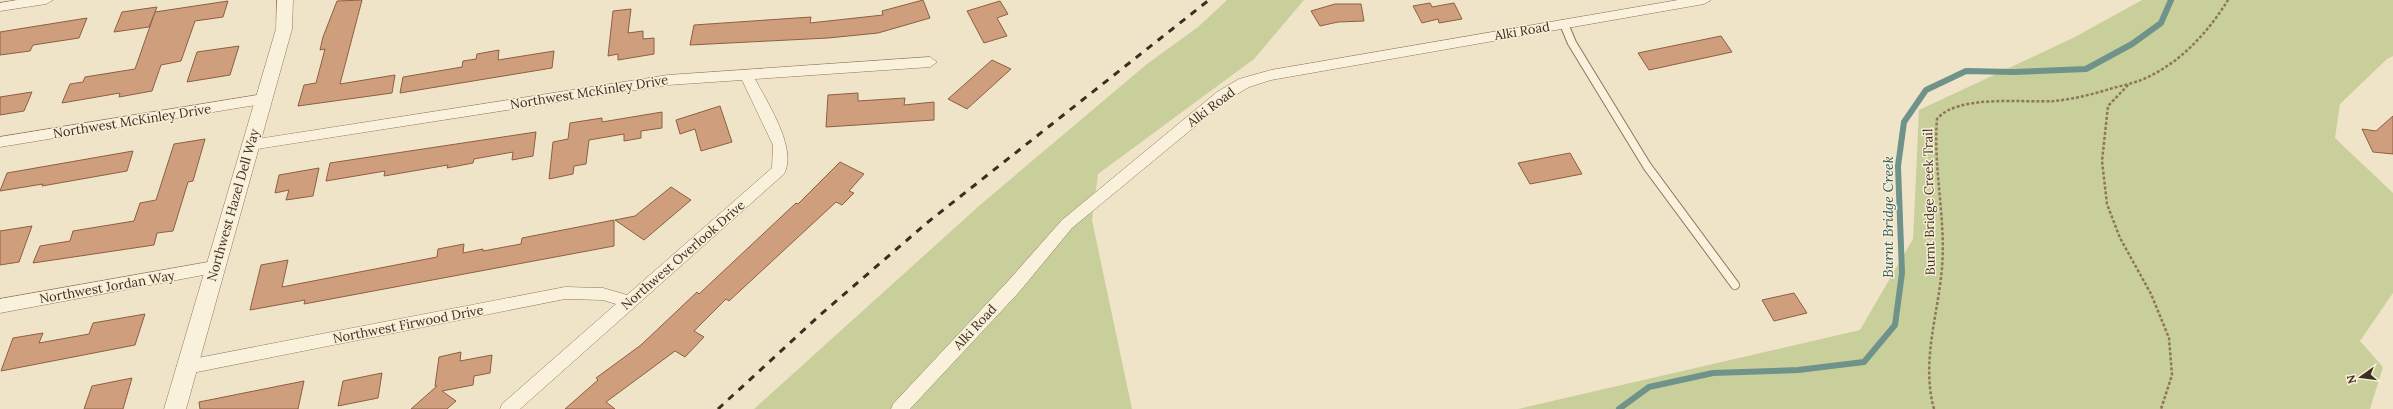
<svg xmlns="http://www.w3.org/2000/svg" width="2393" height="409" font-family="Lora,serif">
  <rect width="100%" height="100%" fill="#f0e4c8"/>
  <g fill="#c9cf9b">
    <polygon points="1227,0 1304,0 1254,59 1098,174 1092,220 1132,409 754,409 980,205 1147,64 1198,27"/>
    <polygon points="2142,0 2393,0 2393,56 2387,59 2340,104 2335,138 2393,193 2393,293 2360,341 2383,367 2370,409 1518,409 1860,330 1913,239 1919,110 2073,38"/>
  </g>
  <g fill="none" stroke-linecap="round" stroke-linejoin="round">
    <polyline stroke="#6f938a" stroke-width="6" points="1619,409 1649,387 1713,373 1798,370 1864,362 1895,325 1902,273 1898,166 1904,122 1926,90 1966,71 2014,72 2086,69 2132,44 2161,23 2171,0"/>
  </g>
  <g fill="#cf9f7d" stroke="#8d5f41">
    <polygon points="362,0 340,84 395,75 392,93 298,106 304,85 316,83 325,49 320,50 323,37 337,1"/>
    <polygon points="923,0 930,18 878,33 828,38 690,45 694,25 811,17 810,23 883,15 882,11"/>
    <polygon points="228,1 223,17 195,21 181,61 161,65 152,91 119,97 120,93 62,103 70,84 83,82 85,77 135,69 155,12"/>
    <polygon points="1000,1 1008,14 997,18 1007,36 984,43 967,11"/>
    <polygon points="1430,3 1432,7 1454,3 1462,19 1439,23 1438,19 1422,23 1413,6"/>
    <polygon points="1335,4 1361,4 1364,21 1338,22 1320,26 1311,11"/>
    <polygon points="157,7 149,27 114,32 122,12"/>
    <polygon points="631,9 628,33 643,31 643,39 654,38 654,54 618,60 618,54 608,56 613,11"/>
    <polygon points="87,18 79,38 33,45 30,51 0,55 0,32"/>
    <polygon points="1721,36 1732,52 1649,70 1638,53"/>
    <polygon points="239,46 230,75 187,82 197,52"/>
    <polygon points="499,50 498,60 554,51 552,68 400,93 403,77 462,67 463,61 476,59 477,54"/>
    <polygon points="992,60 1011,69 967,109 948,99"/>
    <polygon points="32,92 24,111 0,115 0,97"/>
    <polygon points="858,93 858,101 905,98 904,105 934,102 934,120 826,127 828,95"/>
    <polygon points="720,106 732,142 701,151 695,129 680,134 676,120"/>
    <polygon points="662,112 662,128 641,131 641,138 624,141 624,134 589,140 586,164 574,166 573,174 549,179 553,142 568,139 570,123 602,118 602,122"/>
    <polygon points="2393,116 2393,154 2373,152 2362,129 2376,131"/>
    <polygon points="536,132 533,156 512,160 513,152 474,159 473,163 447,168 448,165 384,176 385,171 326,181 330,163"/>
    <polygon points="205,139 193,181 188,182 173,231 157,233 154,245 33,263 40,246 70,241 73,231 134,221 140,203 156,200 174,144"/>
    <polygon points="133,151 127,171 42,186 43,184 0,191 7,173"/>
    <polygon points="1570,153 1582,174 1530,184 1518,163"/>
    <polygon points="840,162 864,174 849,191 854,193 842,205 836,202 729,301 726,299 694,331 704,337 685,357 675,351 606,402 615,409 565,409 598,380 596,378 641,345 697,292 699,294 796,203 798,204"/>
    <polygon points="319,168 313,196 286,200 289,190 275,193 279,175"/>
    <polygon points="671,187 691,200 644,240 615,220 635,216"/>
    <polygon points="614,220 614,246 304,304 305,300 250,310 261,265 288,260 282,287 437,257 438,249 464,244 463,253 483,249 483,251 521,244 522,238"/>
    <polygon points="32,226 19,262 0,265 0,231"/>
    <polygon points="1794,293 1807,313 1774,321 1762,300"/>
    <polygon points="145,314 135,345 1,371 13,338 43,333 39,343 89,334 93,323"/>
    <polygon points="461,352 460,361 492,355 490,373 474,376 473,385 442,391 456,401 447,409 411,409 437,386 435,386 439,357"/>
    <polygon points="382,373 378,398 338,406 343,381"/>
    <polygon points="132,378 123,409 84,409 92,386"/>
    <polygon points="304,381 298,409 200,409 199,402"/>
  </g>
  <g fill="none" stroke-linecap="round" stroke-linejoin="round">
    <g stroke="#8d765c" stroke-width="10">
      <polyline id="service" points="1564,24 1572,43 1647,166 1735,285"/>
    </g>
    <g stroke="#8d765c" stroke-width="1">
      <g id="minor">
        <polygon points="17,0 53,0 46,4 0,11 0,3"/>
        <polygon points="1678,0 1711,0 1704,4 1271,80 1249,87 1227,100 1072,228 1020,291 910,409 891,409 893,404 1008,281 1062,220 1217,92 1239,79 1271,70"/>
        <path d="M930,57L937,62L930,67L755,79C767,102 798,149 784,174L520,409H500L502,404L616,304L603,300L565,299L187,374L181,372L179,367L181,362L187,360L565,287L603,288L627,295L772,168L773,145L742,80L668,85L250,150L245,149L243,145L245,141L668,75Z"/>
        <polygon points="263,94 268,95 270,99 268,103 0,147 0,137"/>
        <polygon points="214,261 220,263 222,267 220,271 214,273 0,313 0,299"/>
      </g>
    </g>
    <g stroke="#8d765c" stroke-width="1">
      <polygon id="tertiary" points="277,0 293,0 292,29 186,409 164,409 276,29"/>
    </g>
    <g stroke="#8d765c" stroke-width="2.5" stroke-dasharray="3 2" stroke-linecap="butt">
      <polyline points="2128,85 2108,106 2102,161 2107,204 2120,238 2151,294 2169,338 2172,375 2161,409"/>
      <path d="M1934,409C1921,362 1938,315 1942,268C1946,218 1933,168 1937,119C1958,94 2022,103 2054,101C2074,99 2094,94 2113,88C2125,85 2138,82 2148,77C2183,60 2208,32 2228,0"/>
    </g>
    <use href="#service" stroke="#faf1dc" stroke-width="8"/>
    <use href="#minor" fill="#faf1dc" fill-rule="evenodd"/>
    <use href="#tertiary" fill="#faf1dc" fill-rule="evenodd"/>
    <polyline stroke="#3d2e20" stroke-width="3" stroke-dasharray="7 7" stroke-linecap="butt" points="718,409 820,315 928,222 1209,0"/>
  </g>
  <g text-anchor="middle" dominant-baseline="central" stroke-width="3" stroke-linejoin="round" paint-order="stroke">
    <g font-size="13" fill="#3d2e20" stroke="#f7eed8">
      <text transform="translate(1522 31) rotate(-10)">Alki Road</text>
      <text transform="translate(589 92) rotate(-9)">Northwest McKinley Drive</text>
      <text transform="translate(1211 107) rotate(-37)">Alki Road</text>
      <text transform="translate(132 121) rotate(-9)">Northwest McKinley Drive</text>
      <text transform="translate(1929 202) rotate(-91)">Burnt Bridge Creek Trail</text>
      <text transform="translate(233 205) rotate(-74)">Northwest Hazel Dell Way</text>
      <text transform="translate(683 255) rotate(-41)">Northwest Overlook Drive</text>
      <text transform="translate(107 287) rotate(-10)">Northwest Jordan Way</text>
      <text transform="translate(408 324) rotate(-11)">Northwest Firwood Drive</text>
      <text transform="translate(975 327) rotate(-47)">Alki Road</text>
    </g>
    <g font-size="14" font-style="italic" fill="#2f5d5a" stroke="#f7eed8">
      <text transform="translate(1888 217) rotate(-90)">Burnt Bridge Creek</text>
    </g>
  </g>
  <g transform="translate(2361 377) rotate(256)" stroke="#f7eed8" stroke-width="3" paint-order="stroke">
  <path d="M0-3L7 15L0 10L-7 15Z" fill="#3d2e20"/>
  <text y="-6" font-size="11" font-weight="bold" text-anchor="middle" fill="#3d2e20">N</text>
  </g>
</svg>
